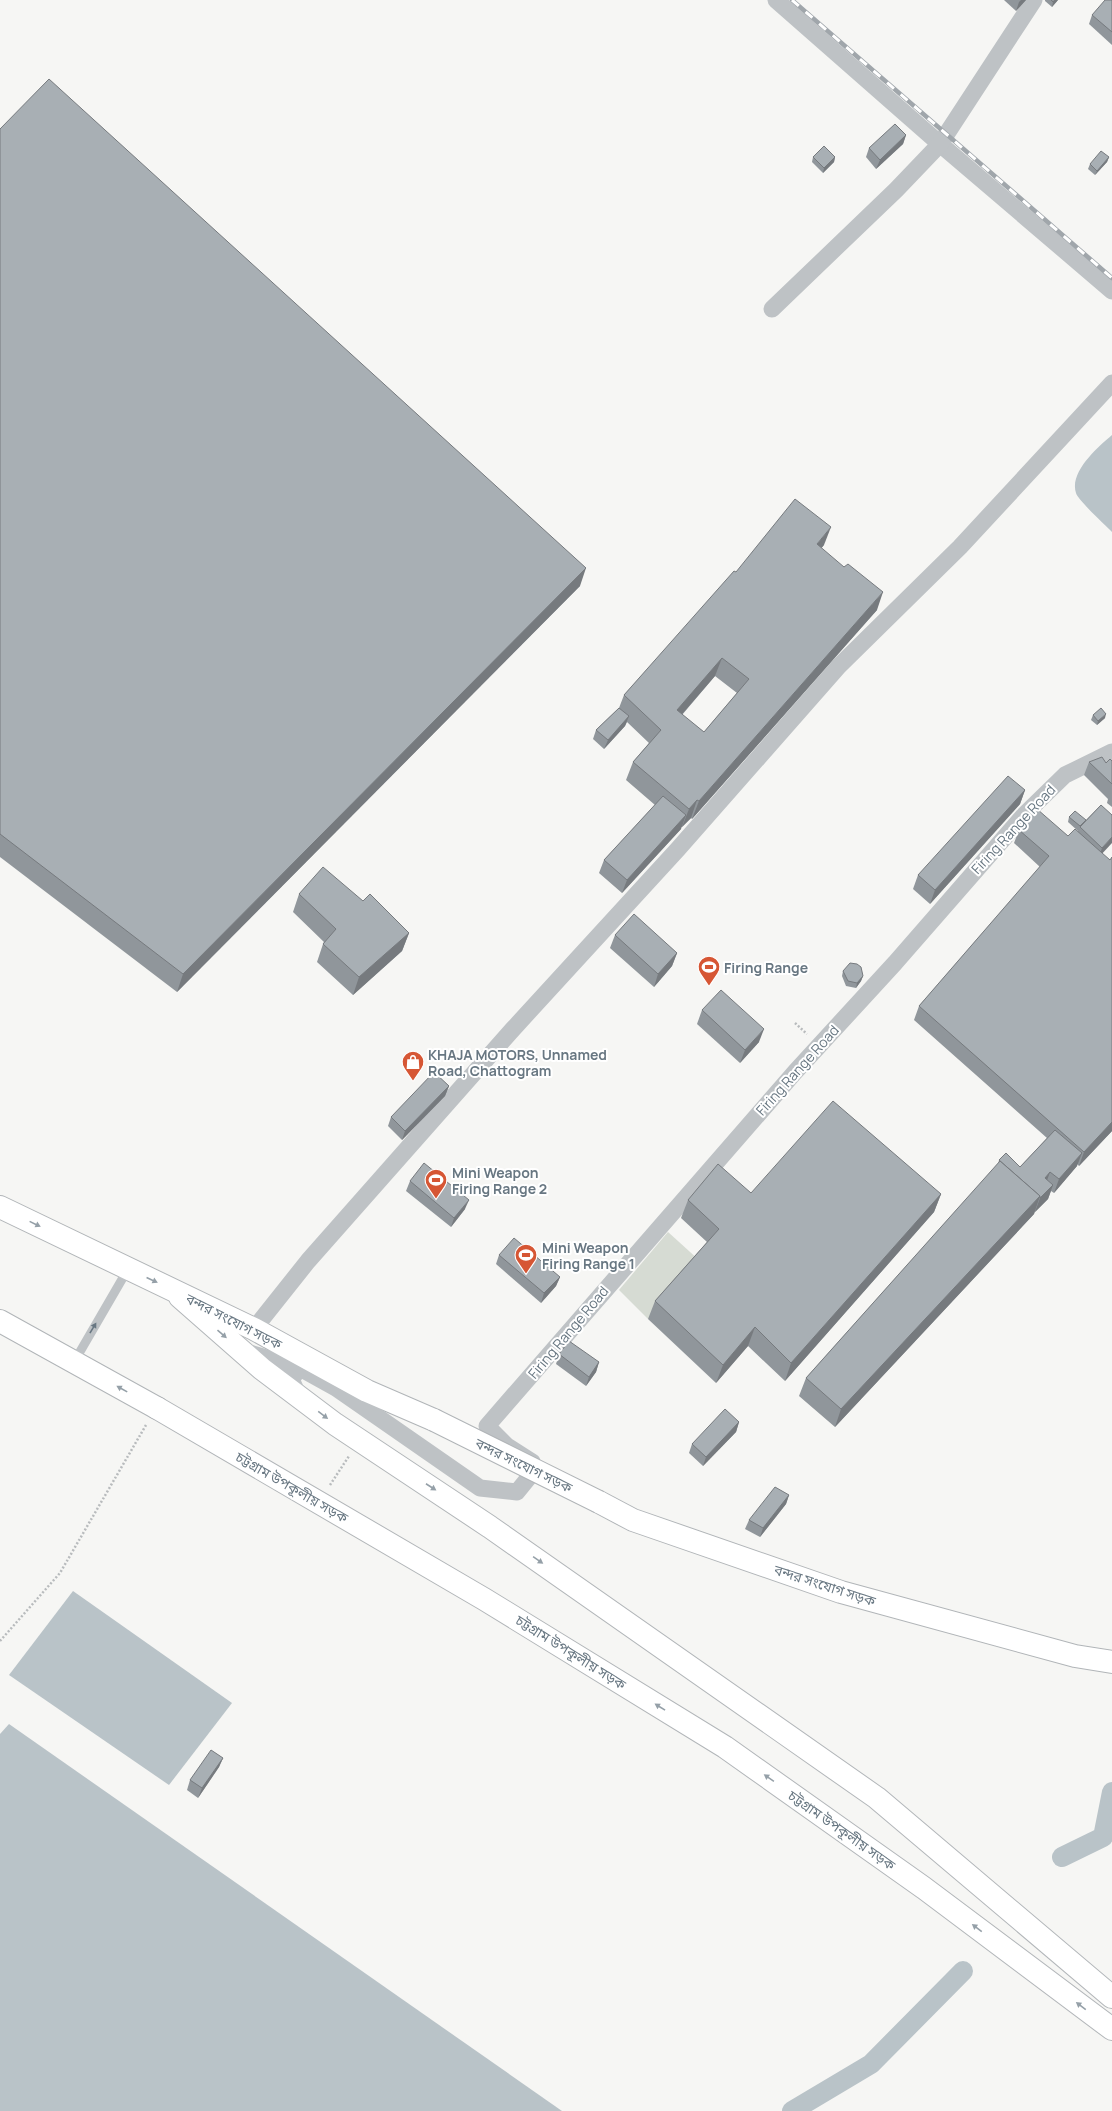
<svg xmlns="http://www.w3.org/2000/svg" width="1112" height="2111" font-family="Manrope,'Noto Sans Bengali',sans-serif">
  <rect width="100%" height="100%" fill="#f6f6f4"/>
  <polygon fill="#d6dbd3" points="668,1232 700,1261 648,1319 619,1290"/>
  <g fill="#b9c3c8">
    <path d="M1112,435V532C1106,526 1077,499 1076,493C1069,472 1098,447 1112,435Z"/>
    <polygon points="73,1591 232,1703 169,1785 9,1675"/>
    <polygon points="9,1724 562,2111 0,2111 0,1734"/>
  </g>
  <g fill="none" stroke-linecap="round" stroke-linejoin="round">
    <g stroke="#b9c3c8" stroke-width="20">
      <polyline points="1062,1857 1103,1837 1112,1792"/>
      <polyline points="792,2111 871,2064 963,1971"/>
    </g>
    <g stroke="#b2b6b9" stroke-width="24">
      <g id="primary">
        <polyline points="180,1297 262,1369 335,1424 490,1527 877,1798 1112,1997"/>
        <polyline points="157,1408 484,1599 725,1747 924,1888 1112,2029"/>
      </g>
    </g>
    <g stroke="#b1b5b8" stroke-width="24">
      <g id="trunk">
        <polyline points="0,1207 254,1329 367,1391 434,1420"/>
        <polyline points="0,1321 157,1408"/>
        <polyline points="599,1502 633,1520 841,1592 1075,1656 1112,1662"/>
      </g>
    </g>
    <g stroke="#b8bbbd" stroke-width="2.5" stroke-dasharray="2 2" stroke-linecap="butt">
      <polyline points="795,1023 807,1034"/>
      <polyline points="330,1485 349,1456"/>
      <polyline points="0,1641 60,1573 146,1425"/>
    </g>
    <polyline stroke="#bec2c5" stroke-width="9" points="74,1362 128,1269"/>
    <g stroke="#bec2c5" stroke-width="17">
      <polyline points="776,0 940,144 1112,291"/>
      <polyline points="772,309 896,190 940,144 1034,0"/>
      <polyline points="254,1329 308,1261 513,1029 678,849 839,666 960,547 1112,383"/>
      <polyline points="243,1351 300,1368"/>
      <polyline points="299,1397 291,1379 300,1368 336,1388 480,1488 517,1492 530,1476 532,1462 507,1446 487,1426 795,1072 895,963 1025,814 1065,775 1112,752"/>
    </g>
    <use href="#primary" stroke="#fff" stroke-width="22"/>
    <use href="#trunk" stroke="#fff" stroke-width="22"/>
    <g stroke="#a0a6ab" stroke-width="4.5">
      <polyline id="rail" points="792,0 1112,278"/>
    </g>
    <use href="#rail" stroke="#fff" stroke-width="3" stroke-dasharray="9" stroke-linecap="butt"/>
    <g stroke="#b1b5b8" stroke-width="24" stroke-linecap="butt">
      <polyline id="trunk-bridge" points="434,1420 599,1502"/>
    </g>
    <use href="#trunk-bridge" stroke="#fff" stroke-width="22"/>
  </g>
  <g fill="#90969b" fill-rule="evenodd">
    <polygon points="1004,0 1026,0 1016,11"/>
    <polygon points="1045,0 1058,0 1052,7 1045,1"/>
    <polygon points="1112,0 1112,45 1089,24 1092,15"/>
    <polygon points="0,129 580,586 177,992 0,857"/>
    <polygon points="906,135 903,144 876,169 866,157 869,148"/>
    <polygon points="813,157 835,157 834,162 823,173 812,162"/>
    <polygon points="1109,157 1107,162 1095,175 1088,169 1090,164"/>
    <path d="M824,545L821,548L877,610L692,819L691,818L682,827H681V829L622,893L599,873L604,860L655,805L626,780L633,762L649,743L627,722L625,726L604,749L593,739L596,730L619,708L624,695L736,572ZM715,676L737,693L704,732L682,715Z"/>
    <polygon points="1093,715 1105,718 1097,725 1091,720"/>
    <polygon points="1112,761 1112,807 1107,803 1108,799 1084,775 1089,762 1106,763"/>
    <polygon points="1025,790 1020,804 930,904 913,889 918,875"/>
    <polygon points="1101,805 1112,1131 1079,1166 1077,1164 1077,1166 1054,1193 1051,1191 1048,1199 1035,1212 1035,1211 1034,1214 835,1427 799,1396 806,1378 998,1164 999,1160 1020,1167 1047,1138 914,1020 919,1006 1040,867 1014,843 1019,830 1068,836 1078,831 1068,822 1069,817 1086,820"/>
    <polygon points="299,894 363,901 409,933 402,951 353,995 317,962 323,944 324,942 293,912"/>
    <polygon points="615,935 677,953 672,966 654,987 610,948"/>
    <polygon points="843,971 863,976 861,981 856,988 846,986 842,976"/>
    <polygon points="702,1010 759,1042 740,1063 697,1024"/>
    <polygon points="449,1086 445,1096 402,1140 388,1126 391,1117"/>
    <polygon points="410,1181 465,1209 451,1227 406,1191"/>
    <polygon points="751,1193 941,1194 934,1212 785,1381 748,1346 716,1383 648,1319 655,1301 707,1242 681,1218 688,1200"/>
    <polygon points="499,1255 560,1277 556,1286 541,1303 496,1264"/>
    <polygon points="559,1354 599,1362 596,1372 586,1386 556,1364"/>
    <polygon points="739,1422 736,1432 703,1466 689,1453 692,1444"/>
    <polygon points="789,1495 786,1504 760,1537 745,1529 749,1520"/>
    <polygon points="223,1758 219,1767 198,1798 187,1790 190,1780"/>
  </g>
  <g fill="#767a7e">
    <polygon points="1021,0 1026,0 1016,11 1019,2"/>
    <polygon points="1055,0 1058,0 1052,7 1053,2"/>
    <polygon points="906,135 903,144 876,169 880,160"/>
    <polygon points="835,157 834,162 823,173 824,168"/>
    <polygon points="1109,157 1107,162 1095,175 1097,171"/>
    <polygon points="831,527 824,545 810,562 817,544"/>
    <polygon points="586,568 580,586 177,992 183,974"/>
    <polygon points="883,592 877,610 692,819 699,801"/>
    <polygon points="722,658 715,676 670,728 677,710"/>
    <polygon points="1106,714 1105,718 1097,725 1098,721"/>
    <polygon points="629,716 625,726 604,749 608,740"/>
    <polygon points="1025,790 1020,804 930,904 935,890"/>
    <polygon points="697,800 691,818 682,827 689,809"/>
    <polygon points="686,815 681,829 622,893 627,880"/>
    <polygon points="1112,837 1112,843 1099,857 1102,848"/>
    <polygon points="409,933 402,951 353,995 359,977"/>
    <polygon points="677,953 672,966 654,987 658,974"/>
    <polygon points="863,976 861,981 856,988 857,983"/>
    <polygon points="764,1029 759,1042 740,1063 745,1050"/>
    <polygon points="449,1086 445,1096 402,1140 405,1131"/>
    <polygon points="1112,1122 1112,1131 1079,1166 1084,1152"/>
    <polygon points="1082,1153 1077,1166 1054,1193 1059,1179"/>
    <polygon points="1050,1172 1045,1186 1045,1178"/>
    <polygon points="1053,1185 1048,1199 1035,1212 1040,1198"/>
    <polygon points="941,1194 934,1212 785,1381 791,1363"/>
    <polygon points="1040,1196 1034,1214 835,1427 841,1409"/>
    <polygon points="469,1200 465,1209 451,1227 454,1218"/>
    <polygon points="560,1277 556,1286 541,1303 544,1293"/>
    <polygon points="755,1327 748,1346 716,1383 723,1365"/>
    <polygon points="599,1362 596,1372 586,1386 589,1377"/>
    <polygon points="739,1422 736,1432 703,1466 706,1457"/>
    <polygon points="789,1495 786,1504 760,1537 763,1528"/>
    <polygon points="223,1758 219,1767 198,1798 202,1788"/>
  </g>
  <g fill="#a8afb4" stroke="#767a7e" fill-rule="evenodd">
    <polygon points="1051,0 1055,0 1053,2"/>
    <polygon points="1105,0 1112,0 1112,32 1092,15"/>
    <polygon points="49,79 586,568 183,974 0,834 0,129"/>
    <polygon points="895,124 906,135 880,160 869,148"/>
    <polygon points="824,146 835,157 824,168 813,157"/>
    <polygon points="1101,151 1109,157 1097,171 1090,164"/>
    <path d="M795,499L831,527L817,544L844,567L848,564L883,592L699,801L697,800L689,809L633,762L661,730L624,695L734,571L736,572ZM722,658L749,679L704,732L677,710Z"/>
    <polygon points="619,708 629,716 608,740 596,730"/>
    <polygon points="1101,708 1106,714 1098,721 1093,715"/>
    <polygon points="1102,757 1106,763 1110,759 1112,761 1112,784 1089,762"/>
    <polygon points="1008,776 1025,790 935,890 918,875"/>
    <polygon points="663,796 686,815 627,880 604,860"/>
    <polygon points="1101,805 1112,815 1112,837 1102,848 1080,827"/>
    <polygon points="1037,809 1068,836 1075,829 1110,860 1112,857 1112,1122 1084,1152 919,1006 1049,856 1019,830"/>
    <polygon points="1075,811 1086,820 1080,826 1069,817"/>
    <polygon points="323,867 363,901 370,894 409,933 359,977 323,944 336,929 299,894"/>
    <polygon points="634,914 677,953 658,974 615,935"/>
    <polygon points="850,963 857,964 861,967 863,976 857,983 848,981 843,971"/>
    <polygon points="721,990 764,1029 745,1050 702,1010"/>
    <polygon points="434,1072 449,1086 405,1131 391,1117"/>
    <polygon points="833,1101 941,1194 791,1363 755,1327 723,1365 655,1301 719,1229 688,1200 718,1164 751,1193"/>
    <polygon points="1055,1130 1082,1153 1059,1179 1050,1172 1045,1178 1053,1185 1040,1198 1040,1196 999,1160 1006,1153 1020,1167"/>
    <polygon points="1000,1161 1040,1196 841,1409 806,1378"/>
    <polygon points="424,1163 469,1200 454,1218 410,1181"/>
    <polygon points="514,1238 560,1277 544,1293 499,1255"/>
    <polygon points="569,1341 599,1362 589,1377 559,1354"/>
    <polygon points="725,1409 739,1422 706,1457 692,1444"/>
    <polygon points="775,1487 789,1495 763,1528 749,1520"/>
    <polygon points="211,1750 223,1758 202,1788 190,1780"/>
  </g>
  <defs><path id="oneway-solid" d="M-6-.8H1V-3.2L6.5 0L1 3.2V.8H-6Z"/></defs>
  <g fill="#95a0a8">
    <use href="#oneway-solid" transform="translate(35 1224) rotate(26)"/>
    <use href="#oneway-solid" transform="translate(152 1280) rotate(25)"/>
    <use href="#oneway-solid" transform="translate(222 1334) rotate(41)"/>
    <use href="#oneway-solid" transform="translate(122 1389) rotate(-151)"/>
    <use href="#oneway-solid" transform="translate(323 1415) rotate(37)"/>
    <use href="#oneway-solid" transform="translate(431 1487) rotate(33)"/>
    <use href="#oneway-solid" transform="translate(538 1560) rotate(35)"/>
    <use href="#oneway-solid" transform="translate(660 1707) rotate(-148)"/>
    <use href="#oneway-solid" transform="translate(769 1778) rotate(-145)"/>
    <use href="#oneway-solid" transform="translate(977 1928) rotate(-143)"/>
    <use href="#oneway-solid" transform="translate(1081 2006) rotate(-143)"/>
  </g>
  <use fill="#687782" href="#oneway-solid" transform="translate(93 1328) rotate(-59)"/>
  <defs>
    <g id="stadium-pin" transform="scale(1.15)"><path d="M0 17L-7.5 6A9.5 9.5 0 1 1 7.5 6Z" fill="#d65634" stroke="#fff"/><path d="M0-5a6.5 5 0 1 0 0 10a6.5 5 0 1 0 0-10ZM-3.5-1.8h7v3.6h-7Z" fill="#fff"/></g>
    <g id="shop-pin" transform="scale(1.15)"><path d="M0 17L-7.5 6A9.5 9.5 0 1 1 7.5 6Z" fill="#d65634" stroke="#fff"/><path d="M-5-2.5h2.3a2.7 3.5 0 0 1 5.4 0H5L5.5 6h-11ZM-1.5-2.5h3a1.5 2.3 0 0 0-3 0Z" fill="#fff"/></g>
  </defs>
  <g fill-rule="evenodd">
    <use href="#stadium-pin" x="709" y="967"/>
    <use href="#shop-pin" x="413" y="1062"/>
    <use href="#stadium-pin" x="436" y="1180"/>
    <use href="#stadium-pin" x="526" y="1255"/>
  </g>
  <g text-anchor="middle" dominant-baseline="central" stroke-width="4" stroke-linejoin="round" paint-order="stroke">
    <g font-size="14" fill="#687782" stroke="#fff">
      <text transform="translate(1013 829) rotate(-47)">Firing Range Road</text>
      <text transform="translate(797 1070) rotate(-48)">Firing Range Road</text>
      <text transform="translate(234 1321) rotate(27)">বন্দর সংযোগ সড়ক</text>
      <text transform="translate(568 1332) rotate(-50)">Firing Range Road</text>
      <text transform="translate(524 1465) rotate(26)">বন্দর সংযোগ সড়ক</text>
      <text transform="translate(292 1487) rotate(30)">চট্টগ্রাম উপকূলীয় সড়ক</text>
      <text transform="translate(825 1585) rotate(18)">বন্দর সংযোগ সড়ক</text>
      <text transform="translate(571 1652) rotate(32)">চট্টগ্রাম উপকূলীয় সড়ক</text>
      <text transform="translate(842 1830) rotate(35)">চট্টগ্রাম উপকূলীয় সড়ক</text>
    </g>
    <g font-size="14" font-weight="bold" fill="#687782" stroke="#fff" text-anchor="start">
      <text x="724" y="967">Firing Range</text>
      <text x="428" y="1054">KHAJA MOTORS, Unnamed<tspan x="428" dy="16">Road, Chattogram</tspan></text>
      <text x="452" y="1172">Mini Weapon<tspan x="452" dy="16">Firing Range 2</tspan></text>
      <text x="542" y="1247">Mini Weapon<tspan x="542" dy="16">Firing Range 1</tspan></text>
    </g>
  </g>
</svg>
